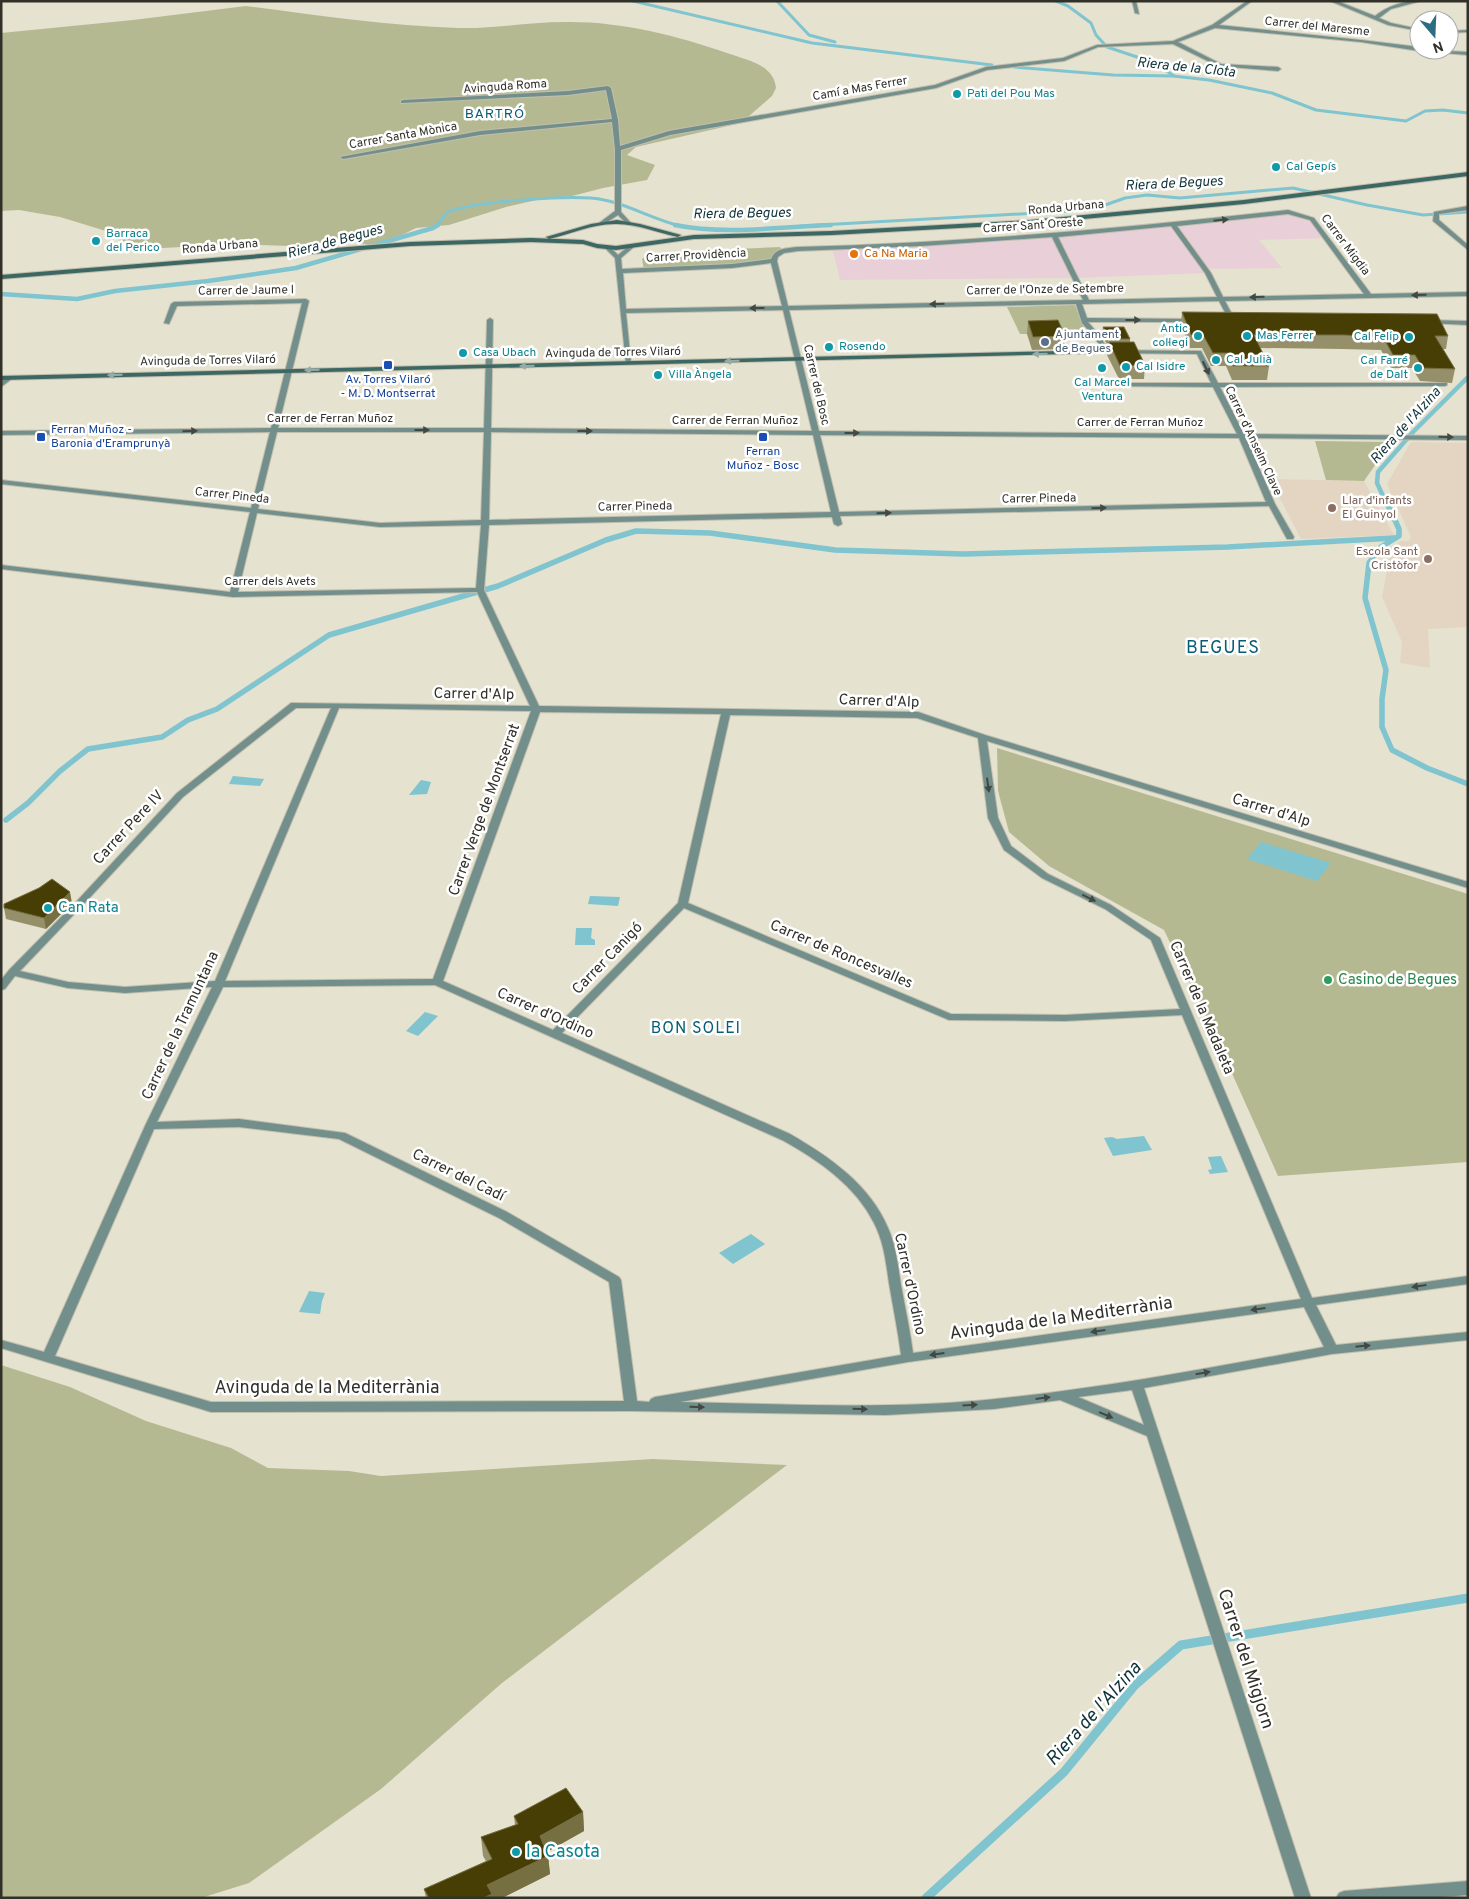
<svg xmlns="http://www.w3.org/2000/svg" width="1469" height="1899" font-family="Overpass,sans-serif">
  <rect width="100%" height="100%" fill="#e5e2cf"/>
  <polygon fill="#e9d0d8" points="1288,212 1299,214 1312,219 1328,238 1259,240 1282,268 1206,269 1208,273 1076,278 840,280 832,247 981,242 1055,237"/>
  <g fill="#e3d5c2">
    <polygon points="1411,442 1468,443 1468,627 1428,629 1430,668 1400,663 1402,642 1382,597 1391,549 1401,541 1409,541 1411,537 1387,484"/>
    <polygon points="1270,479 1364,481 1394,535 1301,539"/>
  </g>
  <g fill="#b5b992">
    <path d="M246,6C316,15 387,26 458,28C493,29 529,22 564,22C620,21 675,35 727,53C746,60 774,64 776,88L772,96L741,123L636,147L627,155L655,165L647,180L603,188L572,196L541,199L506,207L449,225L416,228L404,234L371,245L347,241L290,246L236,244L163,248L127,244L114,238L106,231L60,217L19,210L1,211V33L133,20Z"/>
    <polygon points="780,247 782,251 774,261 765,263 644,270 642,259 650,253"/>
    <polygon points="1075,305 1087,334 1020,334 1007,307"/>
    <polygon points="1315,441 1391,442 1364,481 1326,480"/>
    <polygon points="997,748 1468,894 1468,1162 1278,1176 1213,1031 1164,930 1049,866 1009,832 998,791"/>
    <polygon points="1,1365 70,1387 146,1421 231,1448 268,1468 349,1471 381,1476 653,1459 787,1465 502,1683 381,1789 249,1883 201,1898 1,1898"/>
  </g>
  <g fill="#7fc4cf">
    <polygon points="233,776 264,779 260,786 229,784"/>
    <polygon points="421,780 431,782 427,794 409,795"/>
    <polygon points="1261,842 1331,863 1317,881 1247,859"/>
    <polygon points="590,896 620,897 618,906 588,904"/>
    <polygon points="576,928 592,928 591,938 595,940 595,945 575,945"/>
    <polygon points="425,1012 438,1016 418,1036 406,1031"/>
    <polygon points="1144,1136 1152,1150 1113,1156 1104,1138 1112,1137 1117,1139"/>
    <polygon points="1221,1156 1228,1172 1210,1174 1208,1170 1212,1169 1208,1157"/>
    <polygon points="751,1234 765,1244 733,1264 719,1253"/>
    <polygon points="309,1291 325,1293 322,1301 320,1314 299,1312"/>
  </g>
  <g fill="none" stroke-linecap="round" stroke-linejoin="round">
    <g stroke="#7fc4cf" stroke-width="3">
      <polyline points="633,1 812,43 992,65"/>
      <polyline points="777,1 809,35 835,42"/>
      <polyline points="1056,1 1068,6 1091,23 1096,35 1107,47 1164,66 1165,70 1174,76"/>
      <polyline points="1014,67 1113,75 1173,76 1209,80 1272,93 1316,110 1406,121 1425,111 1443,110 1468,113"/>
      <path d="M436,226C441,222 443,215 448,212C474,201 577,194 604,200C630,205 654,220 681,226"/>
      <polyline points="801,226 1056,212 1094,209 1125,198 1147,195 1180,198 1293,188 1367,205 1423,215 1468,212"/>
    </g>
    <g stroke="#7fc4cf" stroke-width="4.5">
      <path d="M675,225C723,235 782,227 831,225"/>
      <polyline points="1,294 77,299 115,291 208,281 296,268 433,228 438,225"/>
      <polyline points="1390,511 1377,483 1378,472 1413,432 1468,377"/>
    </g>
    <g stroke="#7fc4cf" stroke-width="5.5">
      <polyline points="1390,509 1399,529 1399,536 1381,547 1369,563 1365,598 1386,670 1382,699 1382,727 1392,750 1427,768 1468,784"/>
      <polyline points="6,820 28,803 60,771 88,749 162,737 188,720 217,709 329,635 498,586 606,540 636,531 710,533 835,550 963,554 1228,547 1394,538"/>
    </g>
    <polyline stroke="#7fc4cf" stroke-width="9" points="926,1898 1064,1772 1135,1685 1181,1645 1468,1598"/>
    <g stroke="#c1beae" stroke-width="2">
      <g id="street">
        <polygon points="1132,1 1136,1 1139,14 1135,13"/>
        <polygon points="1247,1 1252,1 1219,25 1361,40 1419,47 1419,50 1421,50 1419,51 1361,42 1215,28 1178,42 1221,64 1278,67 1281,69 1278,71 1218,66 1173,44 1098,47 1064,61 987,70 936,88 670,135 621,150 621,212 631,223 628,225 618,215 604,224 599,223 615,211 615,149 612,122 480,135 343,159 340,157 480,131 612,119 606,90 568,95 401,103 401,101 403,100 568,91 608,86 611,88 618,120 620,146 669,131 935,85 986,67 1063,58 1097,45 1173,41 1212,25"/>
        <path d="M1330,1H1337L1375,16C1389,5 1403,1 1421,1L1391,9L1379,18L1391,23L1419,29V31L1388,25Z"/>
        <polygon points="1468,30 1468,32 1449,33 1449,31"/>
        <polygon points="1428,50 1468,52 1468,55 1431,52"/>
        <polygon points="1468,206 1468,210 1439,214 1439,220 1468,245 1468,250 1433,221 1434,212"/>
        <path d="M1288,210L1314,218L1371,294L1468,292V296L1225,301L1235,320L1232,322L1229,320L1219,301L1082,304L1087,318L1195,319V321L1193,322H1088L1100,336L1108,350L1201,351L1218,383H1447V385L1445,386L1220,387L1244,434L1468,436V440L1246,438L1275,504L1294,537L1293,539H1287L1269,506L840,516L842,524L838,526L834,524L832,517L489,525L484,590L539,706L918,712L985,735L1468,882V888L987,741L998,818L1011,846L1048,874L1111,905L1160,938L1312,1298L1468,1276V1284L1316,1305L1336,1345L1468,1332V1340L1332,1354L1144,1388L1311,1898H1295L1147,1436L1060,1400L994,1409L886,1415L631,1411L211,1412L1,1348V1340L44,1352L145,1126L212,987L125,993L68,988L15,976L5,989L1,990V980L9,970L76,902L177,793L291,703L530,706L477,592L233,597L1,569V565L230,592L250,512L1,484V480L251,508L270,432L1,435V431L271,428L302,303L177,306L169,324L164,323L171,304L174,302L306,299L309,301L278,428H484L487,320L490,318L493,320L491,428L812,431L783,310L626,313L631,363L626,364L615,258L606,249V247H610L618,255L631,244H635V246L621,258L622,269L732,264L771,259C775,248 788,248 798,247C962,243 1125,228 1288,210ZM1288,214L1310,220L1364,294L1223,297L1211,273L1177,226ZM1171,226L1205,273L1217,297L1089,300L1058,237ZM1052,237L1083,300L788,306L777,261L778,257L784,253L798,251L921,246ZM771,263L782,306L626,309L623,273L732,268ZM1076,304L1082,323L1095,338L1104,353L1197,354L1211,383H1105L1102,385L1103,386L1213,387L1237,434L819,431L789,310ZM277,432H484L481,520L380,523L258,509ZM491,432L813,435L831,512L489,520ZM820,435L1239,438L1266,502L839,512ZM257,513L380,527L481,525L476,588L238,592ZM296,708H331L215,981L125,987L68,982L20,971L82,906L183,797ZM339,708L531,711L433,979L225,981ZM540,712L721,714L678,903L553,1030L443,981ZM730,715L917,718L978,738L988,818L1004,850L1042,878L1105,909L1151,940L1180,1009L1065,1015L951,1014L688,903ZM684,908L949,1020L1065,1021L1182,1015L1301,1299L913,1353C910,1330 905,1307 901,1285C898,1266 896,1246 888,1228C870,1185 830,1157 790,1134L562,1033ZM435,985L782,1140C818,1160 855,1185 874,1223C884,1242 886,1263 889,1283C893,1307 898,1331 901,1355L655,1397L651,1399L649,1402L637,1401L621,1280L619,1277L507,1212L345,1133L239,1119L157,1122L223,987ZM239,1127L339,1139L499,1218L609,1282L624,1401L211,1402L55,1356L154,1129ZM1304,1307L1324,1347C1215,1367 1106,1388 995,1399C891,1410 785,1404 680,1402L908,1362ZM1132,1390L1144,1425L1078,1397Z"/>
        <polygon points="1428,320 1468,321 1468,325 1426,323 1426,321"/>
        <polygon points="8,377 13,378 1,387 1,381"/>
        <polygon points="1468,1881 1468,1895 1432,1898 1336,1898 1339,1893 1344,1891"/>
      </g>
    </g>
    <g stroke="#c1beae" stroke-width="2">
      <g id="secondary">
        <polygon points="1468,172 1468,176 1244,204 1030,224 832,235 694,239 616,250 597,248 583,244 531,242 410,246 1,279 1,275 410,242 531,238 583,240 597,244 616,246 694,235 832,231 1030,220 1244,200"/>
        <path d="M617,220L640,224L681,235L678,237C658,233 638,224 617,224C594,223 571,234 549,239L546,237L591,224Z"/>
        <polygon points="1106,350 1108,351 1108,353 1,380 1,376"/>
      </g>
    </g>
    <use href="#street" fill="#738f8b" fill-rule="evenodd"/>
    <use href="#secondary" fill="#3d6762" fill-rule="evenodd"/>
  </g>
  <g fill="#96906a">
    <polygon points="1182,312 1448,336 1446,349 1443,349 1455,369 1452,383 1420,381 1412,368 1391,368 1381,350 1342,349 1260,348 1269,366 1267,380 1232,380 1226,366 1211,366 1202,348 1190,348 1181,325"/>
    <polygon points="1028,321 1065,336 1064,349 1032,350 1027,334"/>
    <polygon points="1103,327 1130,339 1130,342 1145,365 1144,379 1119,379 1107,355 1108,346 1102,336"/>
    <polygon points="72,903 46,929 6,919 4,908"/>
    <polygon points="583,1812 584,1831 547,1852 548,1856 550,1874 502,1898 426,1898 424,1889 486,1861 483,1856 481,1837 515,1825 514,1816"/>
  </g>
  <g fill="#766f42">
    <polygon points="70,892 72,903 46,929 44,918"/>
    <polygon points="583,1812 584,1831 541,1855 540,1836"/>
    <polygon points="548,1856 550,1874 502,1898 483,1898 487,1885"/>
  </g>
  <g fill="#473e06" stroke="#766f42">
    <polygon points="1182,312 1437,314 1448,336 1435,336 1455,369 1423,368 1415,355 1393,355 1383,337 1344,335 1254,335 1269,366 1233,366 1228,353 1213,353 1203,335 1191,335"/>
    <polygon points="1058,320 1065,336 1033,337 1028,321"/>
    <polygon points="1103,327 1124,327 1130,339 1110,339"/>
    <polygon points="1109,342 1134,342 1145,365 1120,366"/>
    <polygon points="52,879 70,892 44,918 4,908 4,904 39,888"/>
    <polygon points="566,1788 583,1812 540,1836 548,1856 487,1885 492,1894 483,1898 429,1898 424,1889 492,1859 481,1837 518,1824 514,1816"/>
  </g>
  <defs><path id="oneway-solid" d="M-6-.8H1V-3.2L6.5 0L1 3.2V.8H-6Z" transform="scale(1.25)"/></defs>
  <g fill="#424842">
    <use href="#oneway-solid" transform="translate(1221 220) rotate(-6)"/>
    <use href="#oneway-solid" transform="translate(1419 295) rotate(179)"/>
    <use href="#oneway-solid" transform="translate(1257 297) rotate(179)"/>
    <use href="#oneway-solid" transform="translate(937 304) rotate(179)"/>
    <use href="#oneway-solid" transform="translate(757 308) rotate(179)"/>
    <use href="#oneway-solid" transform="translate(1133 320)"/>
    <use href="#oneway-solid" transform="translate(1206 368) rotate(65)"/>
    <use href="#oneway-solid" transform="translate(422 430)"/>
    <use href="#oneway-solid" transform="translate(190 431) rotate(-1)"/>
    <use href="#oneway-solid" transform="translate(585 431)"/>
    <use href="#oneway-solid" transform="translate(852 433)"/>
    <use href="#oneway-solid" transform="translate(1446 437) rotate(1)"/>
    <use href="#oneway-solid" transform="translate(1099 508) rotate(-1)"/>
    <use href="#oneway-solid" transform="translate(884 513) rotate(-1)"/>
    <use href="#oneway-solid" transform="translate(988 785) rotate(82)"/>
    <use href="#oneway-solid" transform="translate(1089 898) rotate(26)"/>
    <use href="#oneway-solid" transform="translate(1419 1286) rotate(172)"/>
    <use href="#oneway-solid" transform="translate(1258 1309) rotate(172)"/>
    <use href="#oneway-solid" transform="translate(1098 1331) rotate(172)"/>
    <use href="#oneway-solid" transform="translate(1363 1346) rotate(-6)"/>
    <use href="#oneway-solid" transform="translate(937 1354) rotate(172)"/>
    <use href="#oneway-solid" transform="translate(1203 1373) rotate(-10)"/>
    <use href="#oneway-solid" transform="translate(1043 1398) rotate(-7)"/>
    <use href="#oneway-solid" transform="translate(970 1405) rotate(-3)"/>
    <use href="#oneway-solid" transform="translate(697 1407) rotate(1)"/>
    <use href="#oneway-solid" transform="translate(860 1409) rotate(1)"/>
    <use href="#oneway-solid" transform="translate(1106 1415) rotate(23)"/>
  </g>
  <g fill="#94aba9">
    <use href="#oneway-solid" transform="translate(1040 354) rotate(178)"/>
    <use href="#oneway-solid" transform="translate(732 361) rotate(179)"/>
    <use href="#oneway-solid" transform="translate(527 366) rotate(179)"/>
    <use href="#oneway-solid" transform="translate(312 370) rotate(179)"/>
    <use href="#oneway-solid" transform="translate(115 375) rotate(179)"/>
  </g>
  <g fill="#0f9aa8" stroke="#fff" stroke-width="2">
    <circle cx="957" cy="94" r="5"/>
    <circle cx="1276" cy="167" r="5"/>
    <circle cx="96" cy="241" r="5"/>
    <circle cx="1198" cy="336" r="5"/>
    <circle cx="1247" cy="336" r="5"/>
    <circle cx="1409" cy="337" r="5"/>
    <circle cx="829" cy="347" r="5"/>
    <circle cx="463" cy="353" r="5"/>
    <circle cx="1216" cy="360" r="5"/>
    <circle cx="1126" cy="367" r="5"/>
    <circle cx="1102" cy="368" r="5"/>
    <circle cx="1418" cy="368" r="5"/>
    <circle cx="658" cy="375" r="5"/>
    <circle cx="48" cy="908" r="5"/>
    <circle cx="516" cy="1852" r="5"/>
  </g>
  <circle fill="#e8710a" stroke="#fff" stroke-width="2" cx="854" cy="254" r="5"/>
  <circle fill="#5c6f8a" stroke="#fff" stroke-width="2" cx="1045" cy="342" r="5"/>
  <g fill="#1a4fb4" stroke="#fff" stroke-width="2">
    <rect x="383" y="360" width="10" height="10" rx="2.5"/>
    <rect x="36" y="432" width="10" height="10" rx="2.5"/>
    <rect x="758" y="432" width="10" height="10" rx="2.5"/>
  </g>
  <g fill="#8d6e63" stroke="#fff" stroke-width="2">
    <circle cx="1332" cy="508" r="5"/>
    <circle cx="1428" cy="559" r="5"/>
  </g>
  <circle fill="#2e9e5b" stroke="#fff" stroke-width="2" cx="1328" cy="980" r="5"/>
  <g text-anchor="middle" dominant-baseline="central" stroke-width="5" stroke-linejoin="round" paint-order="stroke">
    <g font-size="12" fill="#313029" stroke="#fff">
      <text transform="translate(1317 27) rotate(6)">Carrer del Maresme</text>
      <text transform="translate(505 87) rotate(-4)">Avinguda Roma</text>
      <text transform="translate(860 89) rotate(-10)">Camí a Mas Ferrer</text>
      <text transform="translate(403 136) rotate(-10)">Carrer Santa Mònica</text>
      <text transform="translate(1066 208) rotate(-5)">Ronda Urbana</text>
      <text transform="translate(1033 226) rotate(-4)">Carrer Sant Oreste</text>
      <text transform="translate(1345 245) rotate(53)">Carrer Migdia</text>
      <text transform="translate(220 247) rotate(-5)">Ronda Urbana</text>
      <text transform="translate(696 256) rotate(-3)">Carrer Providència</text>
      <text transform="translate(1045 290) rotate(-1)">Carrer de l'Onze de Setembre</text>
      <text transform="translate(246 291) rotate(-1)">Carrer de Jaume I</text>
      <text transform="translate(613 353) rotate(-1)">Avinguda de Torres Vilaró</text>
      <text transform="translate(208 361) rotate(-1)">Avinguda de Torres Vilaró</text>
      <text transform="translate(816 385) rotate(77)">Carrer del Bosc</text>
      <text x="330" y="419">Carrer de Ferran Muñoz</text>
      <text x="735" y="421">Carrer de Ferran Muñoz</text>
      <text x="1140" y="423">Carrer de Ferran Muñoz</text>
      <text transform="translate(1253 441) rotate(65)">Carrer d'Anselm Clave</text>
      <text transform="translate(232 496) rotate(6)">Carrer Pineda</text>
      <text transform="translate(1039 499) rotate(-1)">Carrer Pineda</text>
      <text transform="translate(635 507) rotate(-1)">Carrer Pineda</text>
      <text x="270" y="582">Carrer dels Avets</text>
    </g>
    <g font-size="12" fill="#0d838f" stroke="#fff" text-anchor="start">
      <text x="967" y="94">Pati del Pou Mas</text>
      <text x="1286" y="167">Cal Gepís</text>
      <text x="106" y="234">Barraca<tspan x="106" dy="14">del Perico</tspan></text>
      <text x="1188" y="329" text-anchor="end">Antic<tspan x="1188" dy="14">col·legi</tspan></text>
      <text x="1257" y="336">Mas Ferrer</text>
      <text x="1399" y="337" text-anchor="end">Cal Felip</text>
      <text x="839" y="347">Rosendo</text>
      <text x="473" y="353">Casa Ubach</text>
      <text x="1226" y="360">Cal Julià</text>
      <text x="1408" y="361" text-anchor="end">Cal Farré<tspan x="1408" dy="14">de Dalt</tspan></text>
      <text x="1136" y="367">Cal Isidre</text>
      <text x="668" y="375">Villa Àngela</text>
      <text x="1102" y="383" text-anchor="middle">Cal Marcel<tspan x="1102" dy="14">Ventura</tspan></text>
    </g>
    <g font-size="12" fill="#c56008" stroke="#fff" text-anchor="start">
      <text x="864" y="254">Ca Na Maria</text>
    </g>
    <g font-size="12" fill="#4e5e75" stroke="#fff" text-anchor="start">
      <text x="1055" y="335">Ajuntament<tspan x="1055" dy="14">de Begues</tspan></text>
    </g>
    <g font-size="12" fill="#164399" stroke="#fff">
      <text x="388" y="380">Av. Torres Vilaró<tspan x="388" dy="14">- M. D. Montserrat</tspan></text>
      <text x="51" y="430" text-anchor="start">Ferran Muñoz -<tspan x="51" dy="14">Baronia d'Eramprunyà</tspan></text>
      <text x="763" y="452">Ferran<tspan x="763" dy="14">Muñoz - Bosc</tspan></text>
    </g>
    <g font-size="12" fill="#785e54" stroke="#fff" text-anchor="start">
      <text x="1342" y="501">Llar d'infants<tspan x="1342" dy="14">El Guinyol</tspan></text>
      <text x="1418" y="552" text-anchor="end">Escola Sant<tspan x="1418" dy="14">Cristòfor</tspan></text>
    </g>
    <g font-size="14" font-style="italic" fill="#103338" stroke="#fff">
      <text transform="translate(1186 68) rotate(6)">Riera de la Clota</text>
      <text transform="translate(1174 184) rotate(-3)">Riera de Begues</text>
      <text transform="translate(742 214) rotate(-1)">Riera de Begues</text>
      <text transform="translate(335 242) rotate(-15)">Riera de Begues</text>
      <text transform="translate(1406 426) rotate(-48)">Riera de l'Alzina</text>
    </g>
    <g font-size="14" letter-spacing="1" fill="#075d73" stroke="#fff">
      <text x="495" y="114">BARTRÓ</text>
    </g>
    <g font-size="15" fill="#313029" stroke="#fff">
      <text transform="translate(474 695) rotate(1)">Carrer d'Alp</text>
      <text transform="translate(879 702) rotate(2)">Carrer d'Alp</text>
      <text transform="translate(485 810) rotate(-70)">Carrer Verge de Montserrat</text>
      <text transform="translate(1271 811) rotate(17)">Carrer d'Alp</text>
      <text transform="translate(129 828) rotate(-47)">Carrer Pere IV</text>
      <text transform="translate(841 955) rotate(23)">Carrer de Roncesvalles</text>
      <text transform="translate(608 959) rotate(-46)">Carrer Canigó</text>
      <text transform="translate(1201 1008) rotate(67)">Carrer de la Madaleta</text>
      <text transform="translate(545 1014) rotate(24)">Carrer d'Ordino</text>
      <text transform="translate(181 1026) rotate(-65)">Carrer de la Tramuntana</text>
      <text transform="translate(458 1176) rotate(26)">Carrer del Cadí</text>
      <text transform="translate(909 1284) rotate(78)">Carrer d'Ordino</text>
    </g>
    <g font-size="15" fill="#0d838f" stroke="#fff" text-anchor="start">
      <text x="58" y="908">Can Rata</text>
    </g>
    <g font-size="15" fill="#27864d" stroke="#fff" text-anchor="start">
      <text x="1338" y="980">Casino de Begues</text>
    </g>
    <g font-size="16" letter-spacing="1" fill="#075d73" stroke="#fff">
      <text x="696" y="1029">BON SOLEI</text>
    </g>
    <g font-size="18" letter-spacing="1" fill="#075d73" stroke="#fff">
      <text x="1223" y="648">BEGUES</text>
    </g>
    <g font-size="18" fill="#313029" stroke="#fff">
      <text transform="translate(1061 1319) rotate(-8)">Avinguda de la Mediterrània</text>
      <text x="327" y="1388">Avinguda de la Mediterrània</text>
      <text transform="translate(1245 1659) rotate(72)">Carrer del Migjorn</text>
    </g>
    <g font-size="18" fill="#0d838f" stroke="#fff" text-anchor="start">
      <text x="526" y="1852">la Casota</text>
    </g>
    <g font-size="19" font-style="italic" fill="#103338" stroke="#fff">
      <text transform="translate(1094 1714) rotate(-48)">Riera de l'Alzina</text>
    </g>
  </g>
  <rect width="1469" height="1899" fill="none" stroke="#313029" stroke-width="5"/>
  <g transform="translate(1434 35) rotate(161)"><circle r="24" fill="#ffffff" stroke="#adaca9"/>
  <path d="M0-4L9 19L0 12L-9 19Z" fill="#2d6d81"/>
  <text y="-8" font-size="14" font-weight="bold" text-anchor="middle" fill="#313029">N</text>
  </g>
</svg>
